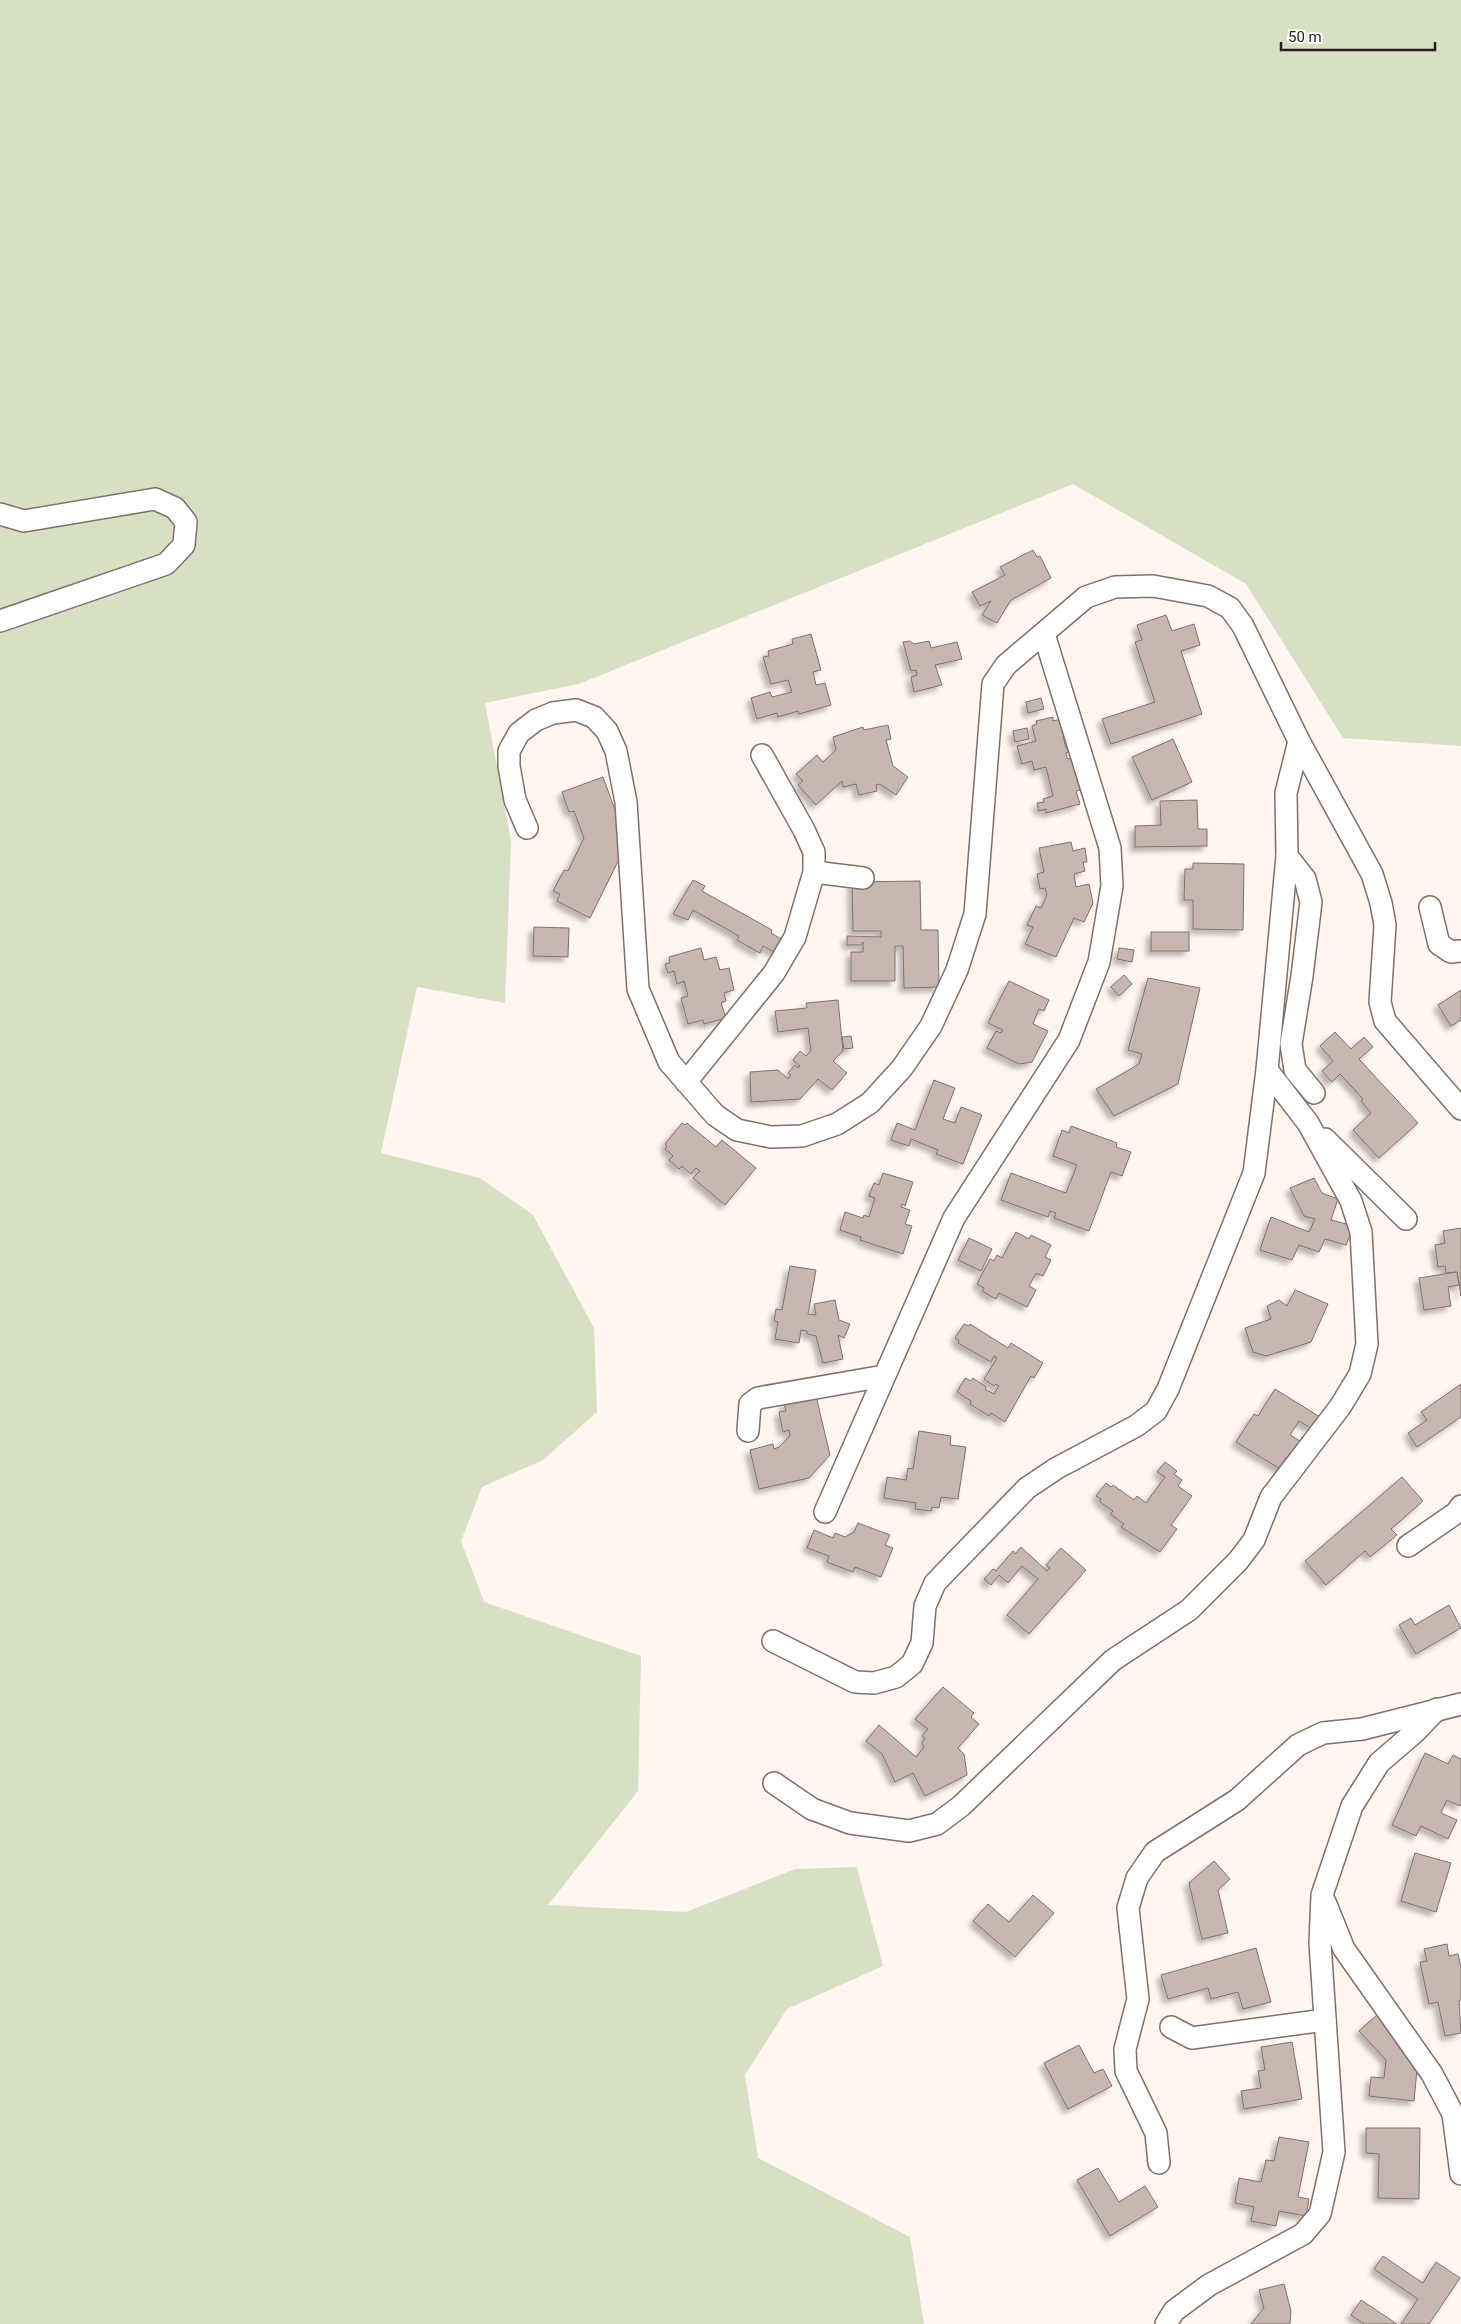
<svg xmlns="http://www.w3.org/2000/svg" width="1461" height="2324" font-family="Roboto,sans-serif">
  <defs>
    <filter id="shadow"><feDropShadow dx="-4.5" dy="4.5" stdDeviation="2.5" flood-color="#0004"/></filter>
  </defs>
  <rect width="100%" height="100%" fill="#fff5f1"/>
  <polygon fill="#d8e0c4" points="0,0 1461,0 1461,746 1343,738 1246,584 1073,484 579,684 485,703 511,841 505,1003 417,987 381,1153 480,1178 533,1215 594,1328 597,1412 543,1460 482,1487 461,1541 484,1602 641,1656 638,1791 548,1905 686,1912 795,1869 857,1867 883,1966 787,2009 745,2075 758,2158 910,2237 924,2324 0,2324"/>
  <g fill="#c7b7b0" stroke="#7f716b" filter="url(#shadow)">
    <polygon points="1033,550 1037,557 1040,556 1051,578 1011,600 997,623 982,615 991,601 980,606 972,592 1005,575 1000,567"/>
    <polygon points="1166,615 1172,631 1194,624 1200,645 1181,651 1202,714 1111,744 1102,719 1155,702 1135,642 1142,640 1137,625"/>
    <polygon points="811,634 821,670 813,672 816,685 825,683 831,705 799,714 798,711 778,717 777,713 757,719 751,698 770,692 772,697 792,692 788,680 771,684 763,657 769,656 768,651 793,644 792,639"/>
    <polygon points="910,641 914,644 929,641 931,648 957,642 962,659 935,665 942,685 914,692 911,677 917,675 916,670 911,671 903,642"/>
    <polygon points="1041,698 1044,709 1028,713 1026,702"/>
    <polygon points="1053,717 1053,721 1066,718 1070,735 1063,736 1066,748 1070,747 1071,751 1066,753 1067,759 1072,758 1080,790 1076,791 1080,804 1046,813 1046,809 1039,811 1037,803 1044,802 1043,799 1053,796 1046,767 1034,770 1032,761 1022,764 1017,746 1036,741 1032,726 1037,724 1036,721"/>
    <polygon points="888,725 891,739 886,740 893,766 908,777 896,795 880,784 876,785 877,791 859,795 856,784 843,787 842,781 816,805 798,785 803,781 796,774 817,755 823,762 836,750 833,737 863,727 864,730"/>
    <polygon points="1027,728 1029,739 1015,742 1013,731"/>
    <polygon points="1173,739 1192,782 1152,800 1132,757"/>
    <polygon points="603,777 627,843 590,918 557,901 560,894 553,891 564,870 568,871 584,838 574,811 569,812 562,792"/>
    <polygon points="1197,800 1198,829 1207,829 1207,846 1135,847 1135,826 1161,825 1160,801"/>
    <polygon points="1071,842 1073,851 1085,848 1087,862 1083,862 1085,871 1074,874 1076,887 1089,884 1093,903 1084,922 1074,918 1056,957 1025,944 1033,927 1027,925 1036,906 1041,908 1047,895 1045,888 1040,889 1037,874 1044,872 1039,848"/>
    <polygon points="1193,863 1244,864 1243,930 1193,929 1193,900 1184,900 1185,869 1193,869"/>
    <polygon points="693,880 705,886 702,891 772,930 771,933 783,940 776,953 763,946 760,953 737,940 739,936 693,910 688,920 673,914"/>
    <polygon points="920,881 921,930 938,930 939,987 904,988 903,946 895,946 895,981 851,981 851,952 863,952 863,942 861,945 847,945 847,936 881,937 881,931 853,931 852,882"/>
    <polygon points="534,927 569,928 568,957 533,956"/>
    <rect x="1151" y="932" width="38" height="19"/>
    <polygon points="701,948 704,960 716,957 720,970 729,968 734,990 724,993 726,1001 721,1003 726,1018 704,1024 703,1020 688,1024 681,998 688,996 684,981 677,984 674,971 668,973 665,964 670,963 669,957"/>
    <polygon points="1119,948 1134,950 1132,962 1117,959"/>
    <polygon points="1124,975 1132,984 1119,996 1111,987"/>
    <polygon points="1148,978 1200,988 1178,1084 1114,1116 1096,1089 1139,1064 1142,1054 1128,1050"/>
    <polygon points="1009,981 1049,1000 1044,1011 1039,1009 1033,1024 1048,1031 1032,1062 1019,1064 987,1048 996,1031 1001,1033 1003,1030 988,1023"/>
    <polygon points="1461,990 1461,1020 1451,1026 1438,1005"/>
    <polygon points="838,1000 843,1051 833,1061 847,1073 832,1090 818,1079 800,1099 751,1102 750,1072 778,1070 788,1079 791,1075 788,1073 795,1065 798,1068 800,1066 793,1060 800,1051 806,1056 811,1051 808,1028 778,1032 775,1011 807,1008 806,1003"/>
    <polygon points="1335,1032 1351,1049 1364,1037 1373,1047 1359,1059 1418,1123 1379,1158 1353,1130 1371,1113 1361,1101 1363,1099 1340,1074 1332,1082 1322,1071 1333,1061 1320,1046"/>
    <polygon points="851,1036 853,1048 844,1049 842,1037"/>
    <polygon points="934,1080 955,1088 943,1119 955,1123 961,1107 982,1115 963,1164 936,1154 938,1150 911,1139 909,1146 891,1140 897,1123 915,1130"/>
    <polygon points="682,1123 685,1125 687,1123 716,1147 722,1140 756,1168 725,1205 693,1178 700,1171 696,1168 691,1174 682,1166 679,1169 669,1160 673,1156 665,1149 667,1146 665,1144"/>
    <polygon points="1071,1126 1117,1143 1116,1147 1131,1152 1122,1176 1111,1172 1089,1231 1054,1218 1056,1213 1050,1211 1048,1217 1001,1200 1011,1173 1066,1193 1077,1165 1053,1156 1062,1130 1069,1133"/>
    <polygon points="883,1173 913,1182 905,1206 902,1204 901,1207 910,1210 905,1224 912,1226 903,1254 860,1240 861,1237 840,1230 845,1212 863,1218 864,1215 869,1217 875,1198 869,1196 874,1183 879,1185"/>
    <polygon points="1314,1178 1322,1193 1338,1199 1331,1220 1354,1226 1346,1245 1325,1239 1319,1252 1299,1245 1292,1260 1260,1250 1271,1217 1309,1232 1315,1219 1304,1216 1290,1188"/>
    <polygon points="1461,1228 1461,1296 1457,1272 1446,1273 1445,1266 1438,1267 1435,1245 1445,1243 1443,1231"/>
    <polygon points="1016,1232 1029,1239 1031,1235 1051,1245 1045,1257 1051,1260 1043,1276 1036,1273 1029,1286 1036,1290 1027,1307 999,1293 996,1299 982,1291 984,1288 977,1284 990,1259 994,1261 997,1255 1002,1258"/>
    <polygon points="969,1238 992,1249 981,1271 958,1260"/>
    <polygon points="790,1266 816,1270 808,1314 816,1315 814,1304 835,1300 839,1320 850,1324 844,1338 838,1335 843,1359 823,1363 816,1336 807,1334 807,1331 801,1330 799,1343 775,1339 778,1322 774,1321 776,1309 782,1310"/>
    <polygon points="1457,1272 1459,1285 1448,1287 1451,1306 1424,1310 1419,1278"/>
    <polygon points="1295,1290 1328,1304 1311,1342 1266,1356 1253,1352 1245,1328 1271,1319 1267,1306 1279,1300 1287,1306"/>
    <polygon points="964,1324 969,1326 970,1324 1008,1348 1011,1343 1043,1363 1034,1378 1031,1376 1005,1422 991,1413 989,1416 970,1404 971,1401 957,1392 965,1378 971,1381 973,1378 986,1387 985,1389 994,1394 999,1386 996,1384 994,1386 984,1379 997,1358 994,1356 991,1362 958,1343 959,1341 955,1338"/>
    <polygon points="1461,1384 1461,1417 1417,1447 1408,1433 1427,1420 1421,1412"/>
    <polygon points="1275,1389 1320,1417 1312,1429 1299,1421 1290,1435 1300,1441 1282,1470 1236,1442 1254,1414 1258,1416"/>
    <polygon points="816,1396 830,1455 809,1478 759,1489 750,1450 773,1444 774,1449 779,1447 790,1436 789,1430 783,1432 779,1412 786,1411 784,1403"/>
    <polygon points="919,1431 951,1436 950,1445 966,1447 958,1499 941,1497 939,1508 932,1507 931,1511 915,1509 916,1503 884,1498 887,1477 906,1480 908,1468 913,1469"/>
    <polygon points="1165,1462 1177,1471 1174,1474 1182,1480 1178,1486 1192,1496 1171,1525 1177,1529 1160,1552 1121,1527 1124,1524 1110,1514 1113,1511 1100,1502 1101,1499 1096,1496 1106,1483 1111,1487 1113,1485 1134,1500 1137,1496 1146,1503 1165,1477 1157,1472"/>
    <polygon points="1402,1477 1423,1501 1391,1529 1397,1535 1370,1557 1365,1551 1326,1585 1305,1561"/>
    <polygon points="858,1523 890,1535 885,1545 893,1548 881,1577 855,1567 853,1572 827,1562 829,1556 807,1548 814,1530 833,1538 835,1533 845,1537 854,1532"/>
    <polygon points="1021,1547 1047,1571 1050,1568 1046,1565 1061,1548 1086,1570 1029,1634 1007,1615 1038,1579 1022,1566 1008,1583 999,1575 991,1585 984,1579 993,1569 996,1571 1013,1551 1015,1554"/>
    <polygon points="1449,1605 1461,1628 1416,1654 1399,1625 1411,1618 1415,1625"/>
    <polygon points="943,1687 974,1713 971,1717 979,1724 958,1748 964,1754 967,1775 925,1796 913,1773 895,1782 882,1754 866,1741 879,1725 916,1757 924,1747 922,1743 925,1738 922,1736 928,1729 915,1719"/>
    <polygon points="1425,1753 1448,1764 1453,1755 1461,1759 1461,1804 1460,1806 1447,1800 1441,1813 1457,1820 1448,1839 1421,1826 1416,1836 1392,1825"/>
    <polygon points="1415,1853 1451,1863 1436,1912 1401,1901"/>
    <polygon points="1214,1861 1230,1879 1218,1890 1228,1933 1202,1939 1189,1883"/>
    <polygon points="1033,1895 1054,1913 1015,1957 973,1921 988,1904 1009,1922"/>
    <polygon points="1447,1944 1449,1956 1458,1954 1461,1967 1461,2000 1459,2001 1461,2033 1445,2036 1438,2002 1429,2004 1420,1962 1427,1961 1424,1949"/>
    <polygon points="1256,1948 1271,2002 1243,2009 1238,1992 1211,1999 1208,1988 1168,1999 1161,1975"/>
    <polygon points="1378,2014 1418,2059 1414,2101 1369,2096 1371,2077 1384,2078 1386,2060 1359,2031"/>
    <polygon points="1292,2042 1302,2099 1244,2109 1241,2091 1261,2088 1258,2071 1265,2070 1261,2047"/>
    <polygon points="1079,2045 1094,2073 1103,2069 1112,2086 1068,2109 1044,2063"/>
    <polygon points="1366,2128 1420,2128 1419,2199 1378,2198 1379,2154 1366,2153"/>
    <polygon points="1279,2137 1309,2142 1298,2197 1309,2199 1306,2216 1279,2211 1276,2226 1251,2221 1254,2207 1235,2203 1239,2178 1261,2182 1266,2160 1274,2161"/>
    <polygon points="1098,2168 1119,2202 1145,2186 1158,2207 1110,2236 1077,2180"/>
    <polygon points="1383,2256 1423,2283 1436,2262 1460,2278 1429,2324 1401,2324 1418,2299 1374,2269"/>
    <polygon points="1284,2284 1291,2311 1290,2324 1251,2324 1264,2308 1259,2290"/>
    <polygon points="1361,2300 1397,2324 1364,2324 1351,2315"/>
  </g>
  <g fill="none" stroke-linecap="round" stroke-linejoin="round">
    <g stroke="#7f706a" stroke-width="24">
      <g id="minor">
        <polyline points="0,514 24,521 155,499 175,508 186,522 184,545 166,564 0,621"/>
        <polyline points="527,828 515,800 509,766 509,751 519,733 536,720 553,713 576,710 594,717 607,731 616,751 626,802 638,989 669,1062 715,1115 737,1130 771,1137 802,1136 837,1124 870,1103 902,1068 931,1026 957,970 975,914 993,684 1006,665 1086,597 1115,587 1153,586 1208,596 1230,608 1243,626 1299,741 1372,874 1381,903 1385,925 1380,1002 1385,1021 1461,1109"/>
        <polyline points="1287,856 1305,879 1311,902 1302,976 1291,1044 1295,1070 1314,1093"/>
        <polyline points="814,872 863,878"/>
        <polyline points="1430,907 1439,944 1451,952 1461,951"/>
        <polyline points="686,1082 774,973 795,937 814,872 814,852 804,830 762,755"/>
        <polyline points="1325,1139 1406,1219"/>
        <polyline points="748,1431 750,1404 758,1398 884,1376"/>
        <polyline points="825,1512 954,1218 1069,1040 1099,962 1112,886 1110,848 1044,634"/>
        <polyline points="1408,1546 1456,1513 1461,1506"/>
        <polyline points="773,1641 855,1682 874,1683 896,1677 912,1664 922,1643 925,1606 935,1583 1027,1488 1057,1468 1136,1426 1156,1411 1168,1389 1254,1173 1267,1070 1287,856 1286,793 1299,741"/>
        <polyline points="774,1783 812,1809 850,1823 909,1831 937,1824 961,1806 1113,1660 1189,1610 1238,1561 1254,1540 1271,1497 1340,1407 1360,1374 1367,1344 1361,1232 1351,1201 1308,1123 1267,1070"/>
        <polyline points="1325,1902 1344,1949 1432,2074 1453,2114 1461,2174"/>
        <polyline points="1171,2027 1192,2038 1325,2020"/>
        <polyline points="1159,2163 1156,2133 1126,2071 1125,2049 1138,1999 1128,1908 1137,1878 1155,1852 1237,1800 1298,1745 1323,1733 1362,1729 1461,1704"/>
        <polyline points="1166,2324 1174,2311 1209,2285 1303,2234 1320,2214 1334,2152 1320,1943 1322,1895 1352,1806 1379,1763 1415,1732 1437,1709"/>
      </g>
    </g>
    <use href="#minor" stroke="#fff" stroke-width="21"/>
  </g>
  <path d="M1281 42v8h154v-8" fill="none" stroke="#241e1c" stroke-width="2.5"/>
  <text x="1288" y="42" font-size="15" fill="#241e1c" stroke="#ffffff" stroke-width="4" paint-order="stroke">50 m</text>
</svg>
